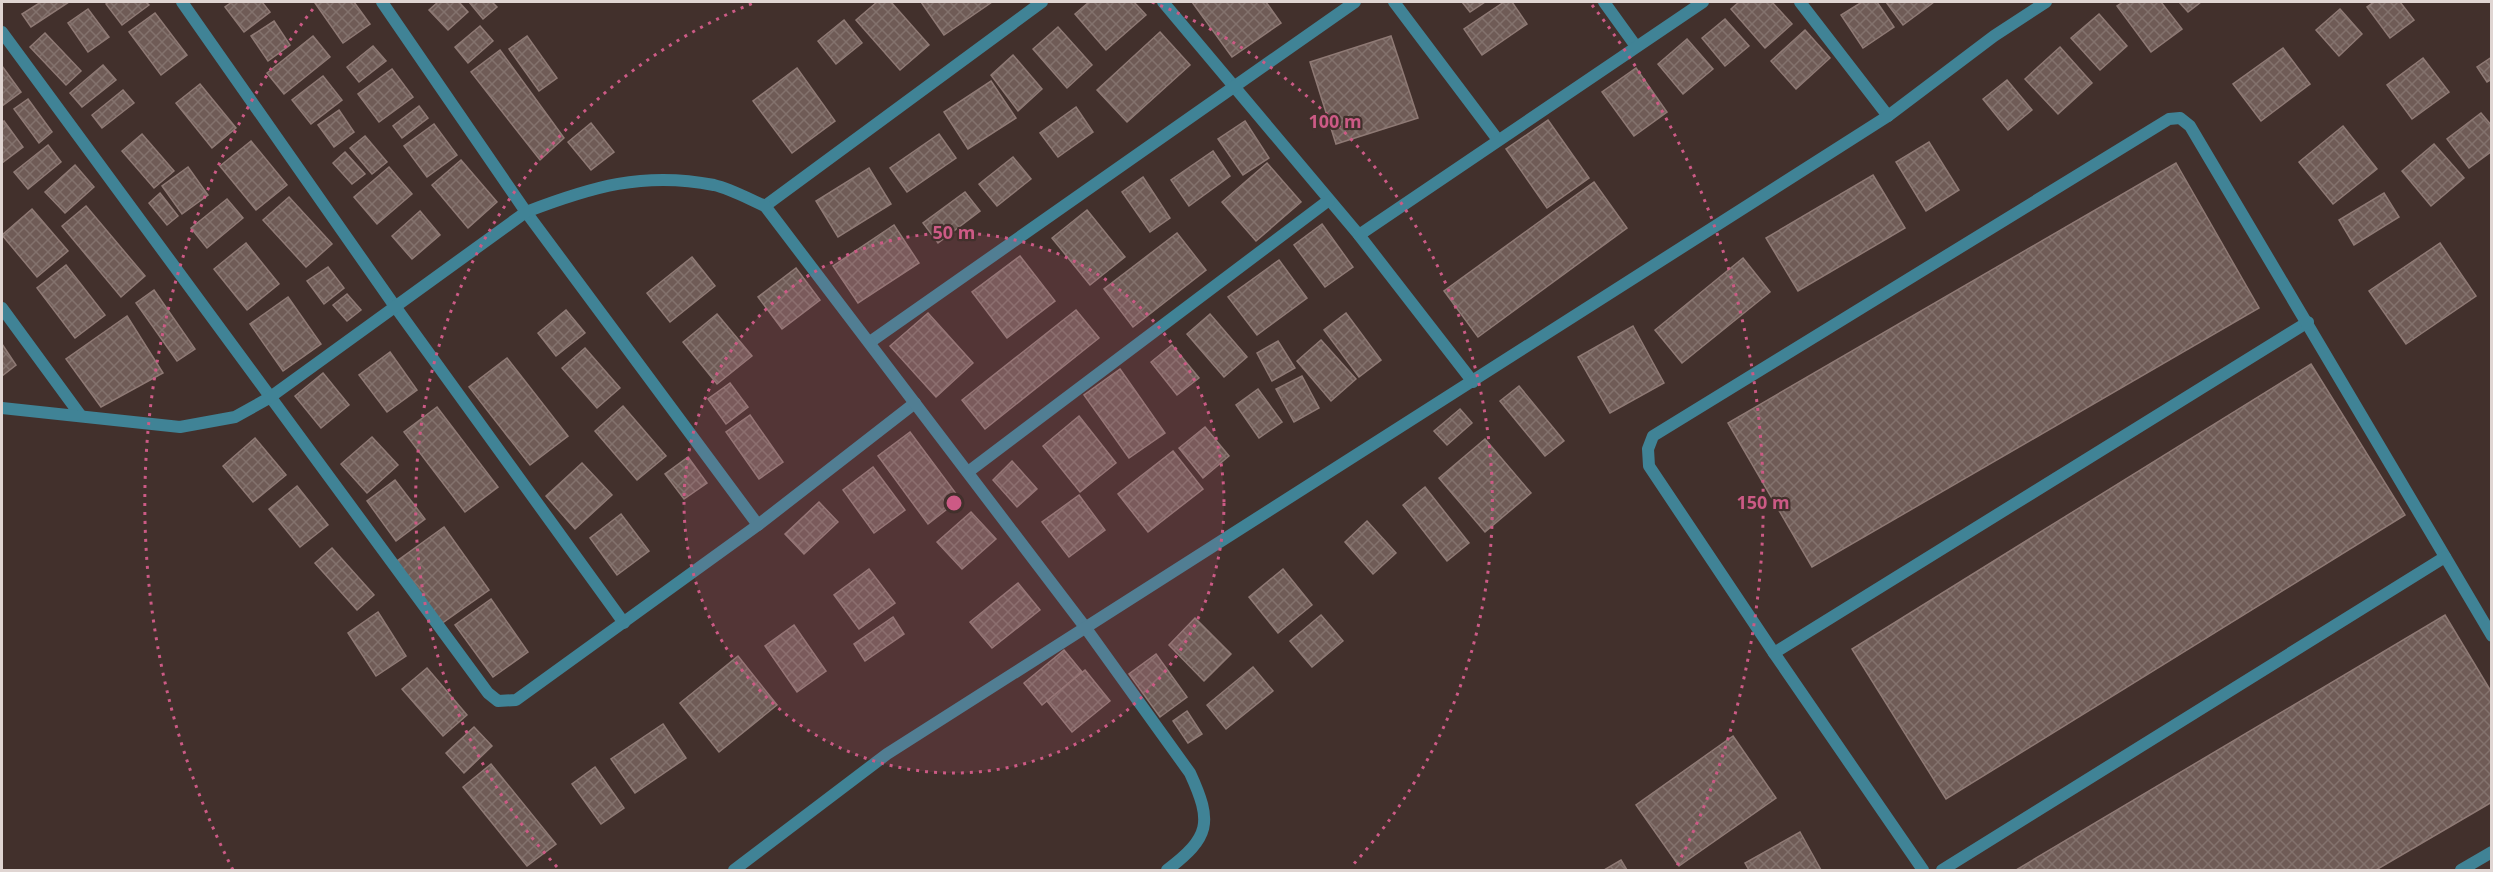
<svg xmlns="http://www.w3.org/2000/svg" width="2493" height="872" font-family="'Noto Sans',sans-serif">
  <defs>
    <pattern id="building-cross-hatch" width="8" height="8" patternUnits="userSpaceOnUse" patternTransform="scale(1.5)"><rect width="8" height="8" fill="#6f5b56"/><path d="M0 0l8 8M0 8l8-8" fill="none" stroke="#83726d"/></pattern>
  </defs>
  <rect width="100%" height="100%" fill="#42302c"/>
  <g fill="url(#building-cross-hatch)" stroke="#8f7a75" stroke-width="1.5">
    <polygon points="41,2 69,2 31,27 22,14"/>
    <polygon points="109,2 146,2 149,5 122,25 106,4"/>
    <polygon points="232,2 262,2 270,12 244,32 225,7"/>
    <polygon points="317,2 354,2 370,24 343,43 315,3"/>
    <polygon points="438,2 459,2 468,12 448,30 429,10"/>
    <polygon points="469,2 492,2 497,7 483,19"/>
    <polygon points="877,2 891,2 929,45 900,70 856,20"/>
    <polygon points="921,2 992,2 944,35"/>
    <polygon points="1089,2 1134,2 1146,15 1106,50 1075,14"/>
    <polygon points="1192,2 1266,2 1281,23 1232,57"/>
    <polygon points="1462,2 1485,2 1470,12"/>
    <polygon points="1504,2 1512,2 1527,24 1482,55 1464,29"/>
    <polygon points="1739,2 1772,2 1792,24 1765,48 1731,9"/>
    <polygon points="1862,2 1877,2 1894,27 1863,48 1841,15"/>
    <polygon points="1886,2 1934,2 1903,25"/>
    <polygon points="2123,2 2161,2 2182,29 2151,52 2117,6"/>
    <polygon points="2179,2 2201,2 2188,12"/>
    <polygon points="2374,2 2400,2 2414,20 2390,38 2367,7"/>
    <polygon points="88,9 109,37 88,52 68,23"/>
    <polygon points="2340,9 2362,34 2339,56 2316,30"/>
    <polygon points="155,13 187,55 161,75 129,32"/>
    <polygon points="2099,14 2127,46 2100,70 2071,38"/>
    <polygon points="1725,19 1749,46 1725,66 1702,38"/>
    <polygon points="844,20 862,43 836,64 818,41"/>
    <polygon points="274,21 290,45 268,61 251,36"/>
    <polygon points="480,26 493,41 468,63 455,47"/>
    <polygon points="1058,27 1092,65 1067,88 1033,49"/>
    <polygon points="1805,30 1830,58 1796,89 1771,61"/>
    <polygon points="1160,32 1190,65 1127,122 1097,90"/>
    <polygon points="45,33 81,71 66,85 30,47"/>
    <polygon points="313,36 330,57 284,94 267,73"/>
    <polygon points="527,36 557,78 539,91 509,49"/>
    <polygon points="1391,36 1418,118 1336,144 1310,62"/>
    <polygon points="1687,39 1713,69 1683,94 1658,64"/>
    <polygon points="373,46 386,61 359,82 347,67"/>
    <polygon points="2060,47 2092,83 2058,114 2025,79"/>
    <polygon points="2283,48 2310,84 2261,121 2233,84"/>
    <polygon points="500,50 564,138 540,160 471,72"/>
    <polygon points="1013,55 1042,89 1018,111 991,75"/>
    <polygon points="2492,57 2492,79 2487,82 2477,67"/>
    <polygon points="2423,58 2449,92 2412,119 2387,85"/>
    <polygon points="103,65 116,80 82,107 70,93"/>
    <polygon points="2,66 21,92 2,106"/>
    <polygon points="797,68 835,121 792,153 753,101"/>
    <polygon points="1636,68 1667,112 1634,136 1602,92"/>
    <polygon points="392,69 413,97 379,122 358,94"/>
    <polygon points="323,76 342,100 311,124 292,100"/>
    <polygon points="2007,80 2032,110 2008,130 1983,99"/>
    <polygon points="991,81 1016,118 968,149 944,112"/>
    <polygon points="200,84 236,128 212,148 176,103"/>
    <polygon points="123,90 134,103 102,128 92,115"/>
    <polygon points="28,99 52,132 39,143 14,109"/>
    <polygon points="419,106 428,118 402,138 393,126"/>
    <polygon points="1076,107 1093,132 1058,157 1040,133"/>
    <polygon points="339,110 354,132 334,147 318,125"/>
    <polygon points="2481,113 2492,126 2492,151 2469,168 2447,139"/>
    <polygon points="1548,120 1589,178 1547,208 1506,149"/>
    <polygon points="4,121 23,147 2,163 2,123"/>
    <polygon points="1245,121 1269,158 1243,175 1218,139"/>
    <polygon points="591,123 614,152 591,170 568,142"/>
    <polygon points="434,124 457,155 427,177 404,146"/>
    <polygon points="2343,126 2377,169 2333,204 2299,162"/>
    <polygon points="142,134 174,171 154,188 122,151"/>
    <polygon points="939,134 956,158 907,192 890,168"/>
    <polygon points="365,136 387,162 372,174 350,148"/>
    <polygon points="251,141 287,185 256,210 220,166"/>
    <polygon points="1929,142 1959,190 1926,211 1896,162"/>
    <polygon points="2434,144 2464,178 2431,206 2402,171"/>
    <polygon points="48,145 61,162 28,189 14,172"/>
    <polygon points="1213,151 1230,176 1189,206 1171,180"/>
    <polygon points="345,152 365,174 352,184 333,163"/>
    <polygon points="1013,157 1031,179 997,206 979,184"/>
    <polygon points="461,160 497,202 468,228 432,185"/>
    <polygon points="1267,163 1301,202 1256,241 1222,202"/>
    <polygon points="2176,163 2259,308 1812,567 1728,423"/>
    <polygon points="75,165 94,187 65,213 45,192"/>
    <polygon points="188,167 208,195 182,214 162,186"/>
    <polygon points="389,167 412,194 377,224 354,197"/>
    <polygon points="869,168 891,204 838,237 816,201"/>
    <polygon points="1873,175 1905,228 1798,291 1766,238"/>
    <polygon points="1143,177 1170,218 1150,232 1122,192"/>
    <polygon points="1594,182 1627,228 1478,337 1444,291"/>
    <polygon points="965,192 980,211 938,243 923,223"/>
    <polygon points="160,193 178,216 167,225 149,203"/>
    <polygon points="2384,193 2399,217 2354,245 2339,220"/>
    <polygon points="289,197 332,244 306,267 263,220"/>
    <polygon points="227,199 243,218 207,248 191,228"/>
    <polygon points="86,206 145,276 121,297 62,226"/>
    <polygon points="32,209 68,251 37,277 2,235"/>
    <polygon points="1087,210 1125,257 1090,285 1052,238"/>
    <polygon points="420,211 440,235 412,259 392,236"/>
    <polygon points="1322,224 1353,267 1325,287 1294,245"/>
    <polygon points="894,225 919,263 858,303 833,266"/>
    <polygon points="1177,233 1206,270 1133,327 1104,289"/>
    <polygon points="246,243 279,284 247,310 214,269"/>
    <polygon points="2440,243 2476,296 2406,344 2369,291"/>
    <polygon points="1020,256 1055,301 1007,338 972,292"/>
    <polygon points="692,257 715,286 670,322 647,293"/>
    <polygon points="1743,258 1770,292 1682,363 1655,330"/>
    <polygon points="1279,260 1307,298 1257,335 1228,297"/>
    <polygon points="66,265 105,315 75,338 37,288"/>
    <polygon points="328,267 344,288 324,304 307,281"/>
    <polygon points="796,268 820,300 782,329 758,297"/>
    <polygon points="154,290 195,349 177,361 136,303"/>
    <polygon points="347,294 361,310 347,321 333,305"/>
    <polygon points="288,297 321,344 283,371 250,324"/>
    <polygon points="566,310 585,333 556,356 538,333"/>
    <polygon points="1076,310 1099,338 985,429 962,400"/>
    <polygon points="928,313 973,363 936,397 890,346"/>
    <polygon points="1346,313 1381,360 1359,377 1324,330"/>
    <polygon points="717,314 752,356 717,384 683,342"/>
    <polygon points="1210,314 1247,357 1224,377 1187,334"/>
    <polygon points="127,316 163,373 101,407 66,359"/>
    <polygon points="1633,326 1664,383 1610,413 1578,357"/>
    <polygon points="1321,340 1356,379 1331,401 1297,361"/>
    <polygon points="1278,341 1295,368 1272,381 1257,353"/>
    <polygon points="2,344 16,365 2,376"/>
    <polygon points="1172,345 1199,378 1177,395 1151,362"/>
    <polygon points="585,348 620,388 597,408 562,368"/>
    <polygon points="390,352 417,390 387,412 359,375"/>
    <polygon points="507,358 568,436 530,465 469,387"/>
    <polygon points="2311,364 2405,515 1946,799 1852,649"/>
    <polygon points="1120,369 1165,433 1129,458 1084,395"/>
    <polygon points="323,373 349,405 321,428 295,396"/>
    <polygon points="1302,376 1319,408 1294,422 1276,389"/>
    <polygon points="730,383 748,407 726,424 708,399"/>
    <polygon points="1519,386 1564,441 1545,456 1500,401"/>
    <polygon points="1258,389 1282,422 1259,438 1236,405"/>
    <polygon points="623,406 666,456 637,480 595,431"/>
    <polygon points="437,407 498,487 465,512 404,432"/>
    <polygon points="1460,409 1472,423 1447,445 1434,431"/>
    <polygon points="750,415 783,462 759,479 726,432"/>
    <polygon points="1079,416 1116,463 1080,492 1043,446"/>
    <polygon points="1205,427 1229,456 1203,478 1179,448"/>
    <polygon points="910,432 960,499 928,524 878,456"/>
    <polygon points="372,437 398,465 367,493 341,464"/>
    <polygon points="255,438 286,475 253,502 223,466"/>
    <polygon points="1485,439 1531,493 1485,532 1439,478"/>
    <polygon points="1173,451 1203,489 1148,532 1118,494"/>
    <polygon points="688,457 707,483 684,499 665,474"/>
    <polygon points="1012,461 1037,489 1017,507 993,480"/>
    <polygon points="582,463 612,495 575,529 546,496"/>
    <polygon points="873,467 905,510 874,533 843,490"/>
    <polygon points="395,480 425,519 396,541 367,501"/>
    <polygon points="297,486 328,525 300,547 269,509"/>
    <polygon points="1425,487 1469,543 1447,561 1403,505"/>
    <polygon points="1079,495 1105,530 1069,557 1042,522"/>
    <polygon points="819,502 838,522 804,554 785,534"/>
    <polygon points="971,512 996,539 962,569 937,542"/>
    <polygon points="621,514 649,551 617,575 590,538"/>
    <polygon points="1367,521 1396,553 1373,574 1345,542"/>
    <polygon points="444,527 489,590 441,624 397,561"/>
    <polygon points="332,548 374,595 357,610 315,563"/>
    <polygon points="869,569 895,603 859,629 834,595"/>
    <polygon points="1283,569 1312,605 1278,633 1249,597"/>
    <polygon points="1018,583 1040,610 992,648 970,622"/>
    <polygon points="491,599 528,652 493,677 455,625"/>
    <polygon points="378,612 406,656 376,676 348,633"/>
    <polygon points="1321,615 1343,641 1312,667 1290,641"/>
    <polygon points="2445,615 2492,693 2492,802 2376,870 2016,870"/>
    <polygon points="893,617 904,634 865,661 854,644"/>
    <polygon points="1195,618 1231,654 1204,681 1169,645"/>
    <polygon points="794,625 826,671 797,692 765,646"/>
    <polygon points="1064,650 1082,672 1042,705 1024,683"/>
    <polygon points="1156,654 1187,697 1160,717 1129,674"/>
    <polygon points="738,656 777,705 719,752 680,703"/>
    <polygon points="1253,667 1273,691 1226,729 1207,705"/>
    <polygon points="427,668 467,715 443,736 402,689"/>
    <polygon points="1085,670 1110,701 1072,732 1047,701"/>
    <polygon points="1187,711 1202,734 1188,743 1173,721"/>
    <polygon points="663,724 686,758 635,793 611,759"/>
    <polygon points="474,727 492,746 464,773 446,753"/>
    <polygon points="1733,736 1776,798 1679,866 1636,805"/>
    <polygon points="491,764 556,844 527,866 463,787"/>
    <polygon points="595,767 624,808 601,824 572,784"/>
    <polygon points="1800,832 1821,870 1749,870 1745,863"/>
    <polygon points="1621,860 1627,870 1604,870"/>
  </g>
  <g fill="none" stroke-linecap="round" stroke-linejoin="round">
    <g stroke="#408396" stroke-width="12">
      <polyline points="1774,653 2308,322"/>
      <polyline points="1923,870 1774,653 1649,466 1648,449 1653,436 2169,119 2180,118 2190,126 2492,636"/>
      <polyline points="1942,870 2445,557"/>
      <polyline points="2461,870 2492,852"/>
    </g>
    <g stroke="#408396" stroke-width="12">
      <polyline points="182,2 394,305 624,623"/>
      <polyline points="382,2 526,212 758,525"/>
      <polyline points="1163,2 1359,235 1473,382"/>
      <polyline points="1394,2 1498,140"/>
      <polyline points="1604,2 1635,45"/>
      <polyline points="1800,2 1888,116"/>
      <polyline points="2,32 488,693 498,701 516,700 758,525 915,403"/>
      <polyline points="765,206 1042,2"/>
      <polyline points="1359,235 1703,2"/>
      <polyline points="2,308 81,416"/>
      <polyline points="870,342 1355,2"/>
      <path d="M2,408L180,427L235,417L269,398L526,212C591,187 644,171 714,185C731,189 749,199 765,206L1085,627L1190,773C1213,823 1210,837 1167,870"/>
      <polyline points="968,472 1329,200"/>
      <polyline points="734,870 887,754 1888,116 1994,36 2046,2"/>
    </g>
  </g>
  <circle cx="954" cy="503" r="270" fill="#cc5a85" fill-opacity=".12"/>
  <g fill="none" stroke="#cc5a85" stroke-width="3" stroke-dasharray="3 6">
    <circle cx="954" cy="503" r="270"/>
    <path d="M557 867A539 539 0 0 1 756 2M1152 2A539 539 0 0 1 1351 867"/>
    <path d="M233 870A809 809 0 0 1 316 5M1592 5A809 809 0 0 1 1675 870"/>
  </g>
  <circle cx="954" cy="503" r="9" fill="#cc5a85" stroke="#42302c" stroke-width="3"/>
  <g font-size="18" text-anchor="middle" font-weight="bold" fill="#cc5a85" stroke="#42302c" stroke-width="4.5" stroke-linejoin="round" paint-order="stroke">
    <text x="1335" y="128">100 m</text>
    <text x="954" y="239">50 m</text>
    <text x="1763" y="509">150 m</text>
  </g>
  <rect width="2493" height="872" fill="none" stroke="#e0d5d2" stroke-width="6"/>
</svg>
